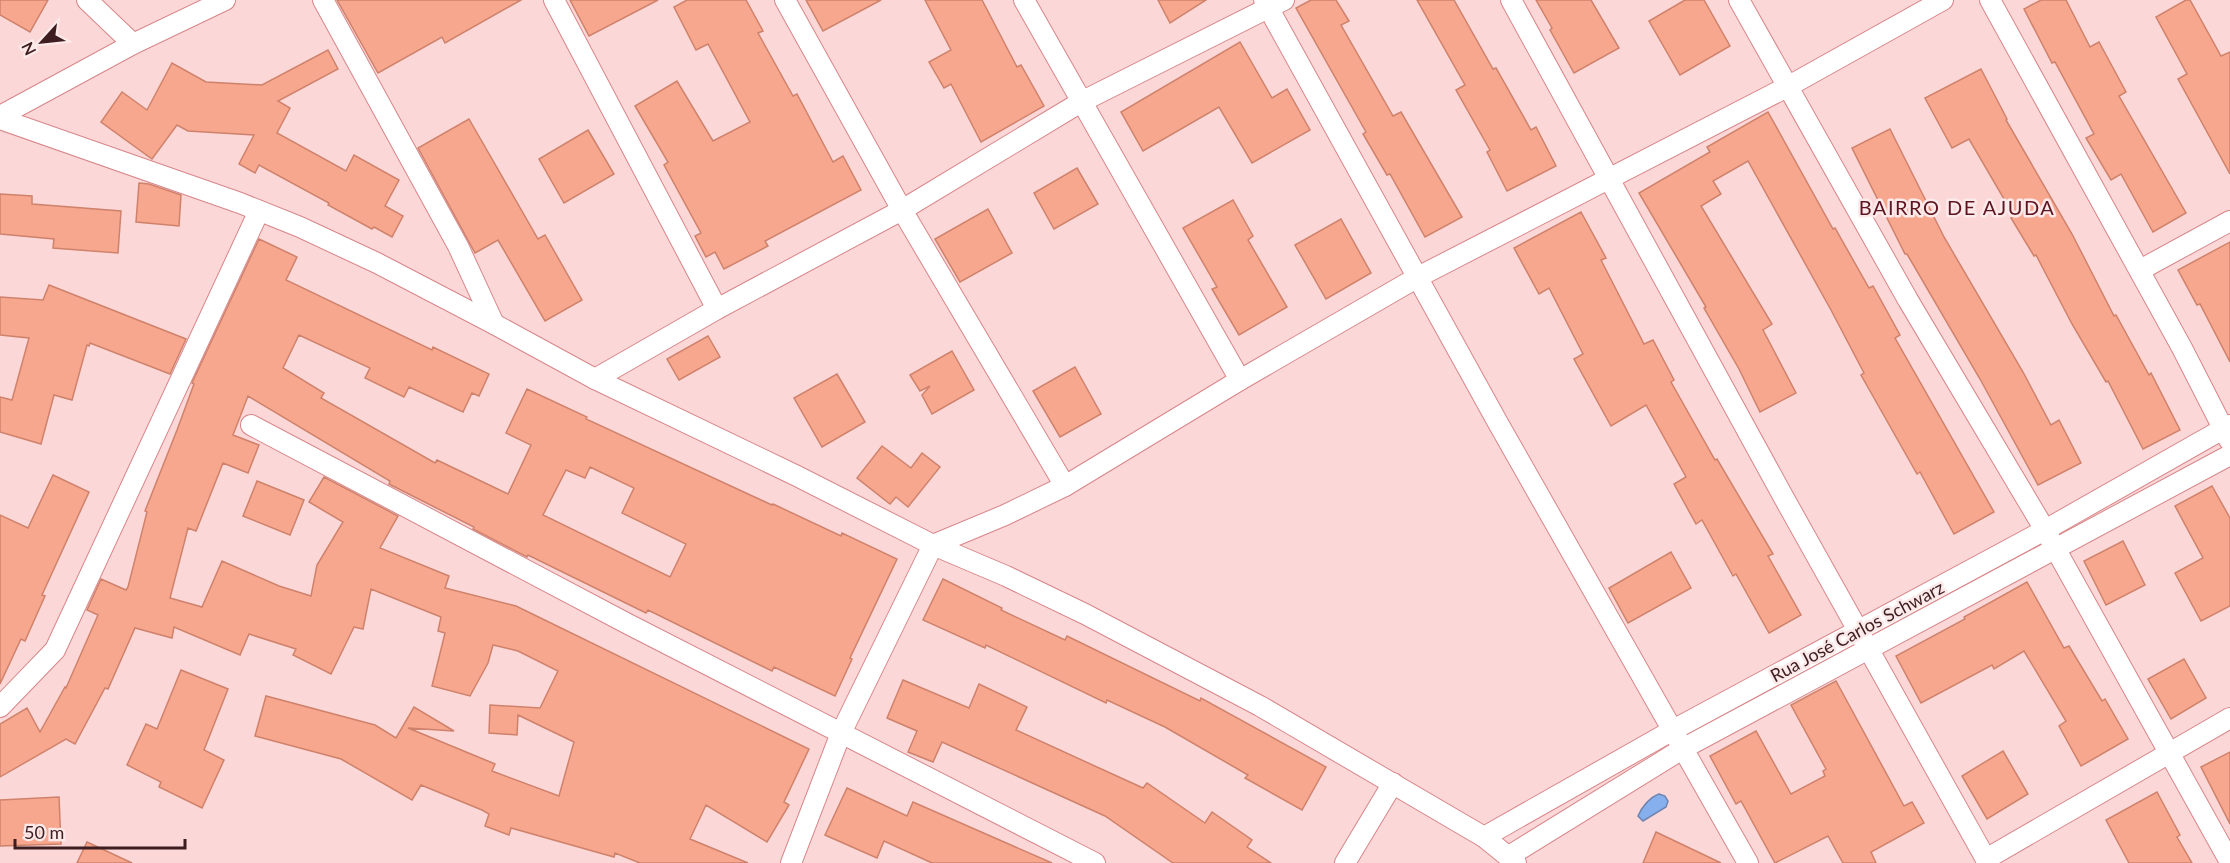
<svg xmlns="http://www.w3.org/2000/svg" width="2230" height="863" font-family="Lato,sans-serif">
  <rect width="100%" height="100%" fill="#fbd7d7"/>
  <path fill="#85b0ed" stroke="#6f84af" stroke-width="1.5" d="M1659,794L1665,796L1668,801L1666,807L1643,821L1638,816C1641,808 1650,797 1659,794Z"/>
  <g fill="#f8a78f" stroke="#cf826b" stroke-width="1.5" fill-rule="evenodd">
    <polygon points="0,0 48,0 30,32 0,15"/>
    <polygon points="337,0 521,0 445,43 442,37 378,73"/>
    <polygon points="570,0 658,0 589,36"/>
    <polygon points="687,0 746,0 763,31 758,33 793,96 797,94 833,162 843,156 861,190 765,241 768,246 724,269 715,252 706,257 695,236 701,233 664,165 668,162 635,106 677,81 713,141 750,122 708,44 696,50 674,7"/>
    <polygon points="806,0 881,0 823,31"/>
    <polygon points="925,0 982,0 1017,67 1021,65 1044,106 981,142 951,84 944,88 929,62 951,50"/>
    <polygon points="1158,0 1206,0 1170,23"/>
    <polygon points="1311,0 1336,0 1349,21 1341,25 1393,116 1401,112 1462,217 1425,237 1390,174 1387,175 1363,134 1366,132 1296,8"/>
    <polygon points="1417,0 1454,0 1493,69 1496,68 1531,130 1536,127 1556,166 1507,191 1487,152 1490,150 1456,90 1465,85"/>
    <polygon points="1536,0 1591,0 1619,48 1574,73 1550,30 1552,28"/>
    <polygon points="1685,0 1704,0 1730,46 1680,75 1649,21"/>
    <polygon points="2041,0 2066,0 2090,47 2099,42 2126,92 2119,96 2186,213 2153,232 2121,174 2111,180 2086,138 2094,134 2055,62 2052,63 2024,9"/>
    <polygon points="2186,0 2190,0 2221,56 2230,52 2230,174 2178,79 2187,74 2156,17"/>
    <polygon points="1240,42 1272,98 1287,89 1310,130 1252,163 1219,107 1143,151 1121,112"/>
    <polygon points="328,50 338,69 278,101 290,108 277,133 346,171 354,155 399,180 385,206 403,216 392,237 374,227 372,229 328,205 329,203 259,165 255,173 239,164 254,135 188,131 177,125 152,159 101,122 122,92 147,110 172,63 206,82 262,85"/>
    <polygon points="1981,69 2007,119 2006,120 2072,234 2114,316 2116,315 2149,375 2151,373 2180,430 2143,449 2108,381 2106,382 2072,324 2036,255 2034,256 2011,218 2014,216 1969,139 1952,148 1925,98"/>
    <polygon points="1768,112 1833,229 1835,228 1869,288 1873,286 1900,335 1895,338 1994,512 1954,534 1920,472 1917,474 1861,375 1864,373 1831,310 1748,161 1713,181 1721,194 1701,206 1772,324 1763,330 1796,393 1760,412 1739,369 1704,308 1706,307 1639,193 1710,152 1707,147"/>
    <polygon points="469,119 538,239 545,235 582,300 545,321 498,240 475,253 418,148"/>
    <polygon points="1890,129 1944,237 2023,372 2051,425 2059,420 2081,463 2038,485 1980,379 1907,254 1905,254 1852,148"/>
    <polygon points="588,130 614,174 564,203 539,159"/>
    <polygon points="1077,168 1098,204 1054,229 1034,193"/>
    <polygon points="139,183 149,184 181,195 179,226 136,222"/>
    <polygon points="0,194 32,196 32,204 121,211 118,253 53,248 54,239 0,234"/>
    <polygon points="1233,200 1253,236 1248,240 1287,307 1239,335 1212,289 1217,287 1183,228"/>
    <polygon points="988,209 1012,253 960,282 935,239"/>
    <polygon points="1581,212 1606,258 1601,260 1644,344 1653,340 1674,380 1671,382 1715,460 1717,459 1773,554 1768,556 1801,615 1769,633 1736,574 1733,576 1702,520 1696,524 1674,484 1686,477 1646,405 1611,426 1574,359 1583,354 1549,288 1539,294 1514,248"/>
    <polygon points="1341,219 1371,273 1326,299 1295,245"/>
    <path d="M259,239L297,257L286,280L432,350L433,347L489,374L479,396L472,393L463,412L409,387L404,397L365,378L370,368L299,335L283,368L324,393L321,398L435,463L437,460L508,494L531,445L506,433L527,389L587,417L586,419L772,505L773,504L841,536L842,533L897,559L850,658L852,659L835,696L774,667L772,671L648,610L646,613L528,555L527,557L473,529L474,527L389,484L390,481L248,396L233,435L259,445L248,473L223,463L196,531L188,528L170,598L202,607L222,561L279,586L311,596L317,565L343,522L309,502L324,477L398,516L380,548L449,576L445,588L516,606L809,749L784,802L789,805L767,842L706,805L690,839L748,863H640L615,853L614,857L511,828L509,835L485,826L489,814L482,810L421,785L412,800L341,759L255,736L266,696L375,725L396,738L414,707L454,731L408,728L495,764L492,771L559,796L574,742L518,715L517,735L489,733L490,705L540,708L558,671L518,651L493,645L488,663L470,696L432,686L445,633L438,631L441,617L371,589L363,629L354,627L331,674L293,655L296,649L249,634L240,655L174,627L172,638L135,628L108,689L105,688L75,744L66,739L0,777V724L27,708L40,732L65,687L66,688L98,615L87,610L101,579L126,590L128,587L147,512L145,511L177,430L194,384L192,383ZM590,467L634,488L622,513L686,544L670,577L543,515L566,470L585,478Z"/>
    <polygon points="2230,242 2230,362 2200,304 2197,305 2178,270"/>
    <polygon points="49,285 186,339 170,374 90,343 89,346 87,345 72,400 54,395 41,444 0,432 0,397 12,400 29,338 0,335 0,297 43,300"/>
    <polygon points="708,336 720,357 679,380 667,359"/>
    <polygon points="952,351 974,390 932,414 922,395 930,386 920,391 910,375"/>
    <polygon points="1075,367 1101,414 1060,437 1033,391"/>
    <polygon points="837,374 865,422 822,447 794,398"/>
    <polygon points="882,446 911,468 922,453 940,467 908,507 896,497 890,504 857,478"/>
    <polygon points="53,475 89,492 42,595 45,596 25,641 21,639 0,684 0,515 28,528"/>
    <polygon points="257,481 304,500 290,535 243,516"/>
    <polygon points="2212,486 2230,518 2230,606 2201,621 2175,573 2203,558 2175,506"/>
    <polygon points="2123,541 2145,585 2106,605 2084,561"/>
    <polygon points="1671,552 1691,588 1628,623 1609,588"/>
    <polygon points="943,579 1002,608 1001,610 1065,640 1067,636 1200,701 1201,698 1326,767 1302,810 1245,778 1248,775 1165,727 1107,700 1106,703 986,645 985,648 923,620"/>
    <polygon points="2027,582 2064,648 2069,646 2102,701 2105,699 2128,739 2081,766 2059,726 2066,721 2024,651 1994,669 1992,665 1921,703 1896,656 1965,619 1964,617"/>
    <polygon points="2184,659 2206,698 2171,719 2148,679"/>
    <polygon points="181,670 228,689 204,750 224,760 202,808 159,787 161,782 127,765 146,724 157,729"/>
    <polygon points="903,680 969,708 979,684 1027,707 1016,730 1143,788 1147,783 1205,823 1212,812 1252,840 1247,847 1271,863 1173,863 1105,816 942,742 933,762 908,752 917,731 887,718"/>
    <polygon points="1836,681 1904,806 1912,802 1924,823 1871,852 1876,863 1843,863 1828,836 1775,863 1741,801 1736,804 1710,756 1756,731 1791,794 1825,776 1823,771 1826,769 1791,705"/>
    <polygon points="2003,751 2028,794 1987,819 1962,776"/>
    <polygon points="2230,752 2230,824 2201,767"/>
    <polygon points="847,788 907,816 913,802 1052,863 932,863 884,841 877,858 825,835"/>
    <polygon points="2157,792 2180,835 2177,837 2192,863 2129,863 2106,820"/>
    <polygon points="59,797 61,844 0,846 0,800"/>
    <polygon points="1656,832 1721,863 1643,863"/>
    <polygon points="87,842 132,863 77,863"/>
  </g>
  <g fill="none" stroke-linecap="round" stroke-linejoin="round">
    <g stroke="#d88689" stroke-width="22">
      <g id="street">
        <polyline points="87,0 133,44"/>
        <polyline points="323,0 458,246 494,324"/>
        <polyline points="554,0 717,309"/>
        <polyline points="785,0 902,210 1065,486"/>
        <polyline points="1024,0 1240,380"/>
        <polyline points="1264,0 1498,423 1748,863"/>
        <polyline points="1511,0 1784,498 1988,863"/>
        <polyline points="1739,0 1908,300 2045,530 2230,862"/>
        <polyline points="1990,0 2182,348 2229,440"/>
        <polyline points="0,116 133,44 225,0"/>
        <polyline points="0,119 240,203 300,227 377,263 494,324 595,379 797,476 933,545 1006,576 1085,614 1260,706 1484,837 1516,863"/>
        <polyline points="2140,270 2230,221"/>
        <polyline points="595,379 717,309 902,210 1081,102 1284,0"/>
        <polyline points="251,425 628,624 1095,863"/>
        <polyline points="0,707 55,650 259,211"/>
        <polyline points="1484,837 1673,730 2045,530 2230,425"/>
        <polyline points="1509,856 1684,748 2230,455"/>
        <polyline points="1986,859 2230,718"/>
        <polyline points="791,863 841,733 933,545 1005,515 1065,486 1240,380 1418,277 1787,87 1943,0"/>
        <polyline points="1345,863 1393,783"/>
      </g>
    </g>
    <use href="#street" stroke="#fff" stroke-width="20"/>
  </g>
  <g text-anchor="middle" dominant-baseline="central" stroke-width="5" stroke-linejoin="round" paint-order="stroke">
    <g font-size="18" fill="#3d1d1f" stroke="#fce9e9">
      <text transform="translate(1857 631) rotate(-28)">Rua José Carlos Schwarz</text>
    </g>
    <g font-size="20" letter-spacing="1.5" fill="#5d1620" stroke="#fce9e9">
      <text x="1957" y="207">BAIRRO DE AJUDA</text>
    </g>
  </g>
  <g transform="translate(42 42) rotate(243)" stroke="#fce9e9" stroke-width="4.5" paint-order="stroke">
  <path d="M0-4.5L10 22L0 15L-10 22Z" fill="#3d1d1f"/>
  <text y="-9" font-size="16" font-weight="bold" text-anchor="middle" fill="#3d1d1f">N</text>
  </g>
  <path d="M15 839v9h170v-9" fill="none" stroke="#3d1d1f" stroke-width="3"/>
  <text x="24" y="839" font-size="18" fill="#3d1d1f" stroke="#fce9e9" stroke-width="4.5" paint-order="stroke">50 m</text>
</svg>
